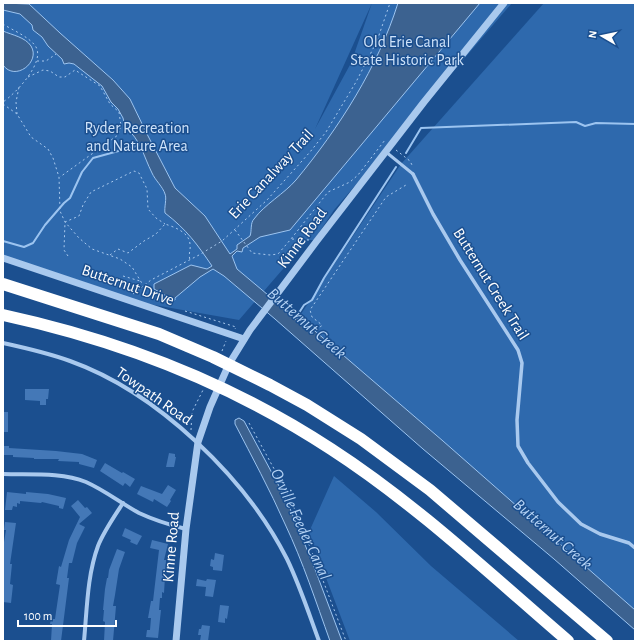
<svg xmlns="http://www.w3.org/2000/svg" width="638" height="644" font-family="'Alegreya Sans',sans-serif">
  <rect width="100%" height="100%" fill="#1b4f8f"/>
  <g fill="#2e69ad">
    <polygon points="3,3 372,3 315,129 351,63 372,3 512,3 334,210 314,240 308,240 239,320 126,300 3,258"/>
    <polygon points="544,3 635,3 635,620 293,326 401,164"/>
    <polygon points="334,476 376,512 431,566 519,641 350,641 320,562 309,532"/>
  </g>
  <g fill="#3c6290" stroke="#9cc4f0">
    <path d="M3,3L29,4L60,33L113,80L130,99L147,134L175,188L205,216L230,254L237,249V245L250,236C252,231 250,223 254,219C264,205 285,193 296,180C339,128 378,67 398,3H480L290,230L260,237L243,248L242,252L237,251L232,256L237,269L280,305L315,331L443,441L635,610V630L554,559L423,449L275,319L224,276L213,269L200,277L175,298V300H171L170,298L154,289V284L191,265L207,269L212,266C197,244 187,230 165,213C164,208 167,198 165,194C163,187 155,180 152,173C143,155 141,140 125,127L123,118L118,109L111,102L102,86L74,64L69,63L64,64L62,59L48,46L42,37L33,30L32,25L20,14L3,10Z"/>
    <path d="M3,31C12,35 25,37 31,46C41,62 15,82 3,65Z"/>
    <path d="M239,418L244,421L286,499L313,564L342,641H330C316,602 303,562 285,524C270,490 252,457 235,424V420Z"/>
  </g>
  <g fill="none" stroke-linecap="round" stroke-linejoin="round">
    <g stroke="#9cc4f0" stroke-width="2">
      <polyline points="406,153 421,128 576,122 585,126 596,123 635,124"/>
      <polyline points="3,241 24,247 33,243 45,225 64,203 70,198 82,172 93,158 133,147 141,143"/>
      <polyline points="295,319 304,305 312,300 324,278 396,167"/>
    </g>
  </g>
  <g fill="#4478b7">
    <polygon points="25,389 49,389 48,399 46,399 46,405 40,405 40,401 25,400"/>
    <rect x="3" y="412" width="5" height="20"/>
    <polygon points="3,446 9,446 9,448 56,451 82,454 97,460 94,468 79,464 79,462 58,461 59,459 34,459 34,458 13,457 13,455 3,455"/>
    <polygon points="169,453 175,454 175,457 176,457 174,467 166,467"/>
    <polygon points="105,463 122,473 123,472 135,479 130,487 125,483 123,486 100,471"/>
    <polygon points="168,485 176,490 170,500 171,501 167,507 154,499 153,502 137,494 141,486 162,494"/>
    <polygon points="7,492 26,494 26,492 48,494 66,498 63,509 59,508 59,506 42,502 41,503 20,501 20,504 17,503 17,507 13,506 12,510 5,510"/>
    <polygon points="78,500 85,508 87,507 92,513 79,524 85,527 77,543 72,563 69,563 67,578 69,578 61,641 51,641 52,624 50,624 51,619 55,619 56,612 60,585 56,584 59,566 61,567 69,540 80,517 71,506"/>
    <polygon points="5,522 16,523 10,564 12,564 10,584 13,585 11,603 3,602 3,548 6,530 4,530"/>
    <polygon points="125,528 142,536 137,545 130,542 131,540 122,536"/>
    <polygon points="152,540 168,544 164,560 166,560 164,593 162,592 162,598 160,598 159,610 161,610 158,638 146,637 147,630 150,630 151,618 148,618 151,601 153,601 159,550 150,548"/>
    <polygon points="117,549 125,552 119,569 115,595 113,606 116,606 113,641 104,641 105,622 103,621 104,610 103,610 105,589 107,578 108,578 109,570"/>
    <polygon points="215,553 224,555 222,571 213,570 213,567 210,566 211,559 214,560"/>
    <polygon points="197,579 206,581 207,579 216,580 213,597 205,596 206,587 196,586"/>
    <polygon points="220,605 229,606 227,619 225,618 225,623 218,622"/>
    <polygon points="202,625 210,626 208,641 200,641 201,635 198,635 199,629 201,629"/>
  </g>
  <g fill="none" stroke-linecap="round" stroke-linejoin="round">
    <g stroke="#a9c9ee" stroke-width="1" stroke-dasharray="2 3" stroke-linecap="butt">
      <path d="M3,24C12,30 30,37 36,47C45,63 15,94 3,102"/>
      <polyline points="37,61 46,61 56,54"/>
      <polyline points="28,77 43,70 50,71 59,77 65,77 75,70 100,86 110,104 119,112 121,126 118,135 60,177"/>
      <polyline points="3,104 17,114 31,137 48,149 53,158 59,177 60,211 65,222 79,238 92,249 120,259 132,267 143,285"/>
      <polyline points="17,114 16,102 19,87"/>
      <polyline points="396,150 410,161 413,167"/>
      <polyline points="235,230 252,253 270,255 278,254 291,239 328,192 350,182 358,175 385,140"/>
      <polyline points="292,239 309,240"/>
      <path d="M110,255L118,249L128,253L144,241L156,234L165,224C174,227 189,232 190,244C191,250 188,254 190,260"/>
      <polyline points="68,256 64,250 65,222 79,216 83,205 91,192 134,171 139,173 147,189 148,209 156,218 165,224"/>
      <polyline points="123,276 140,281"/>
      <polyline points="133,294 151,280 199,255 222,241 267,200 310,152 326,132 356,82 377,41 390,3"/>
      <polyline points="185,311 236,327 235,329"/>
      <polyline points="317,331 322,325 312,317 310,310 386,197 406,185"/>
      <polyline points="222,351 226,341"/>
      <polyline points="249,423 290,498 316,562 346,641"/>
      <polyline points="191,430 192,412 203,390"/>
    </g>
    <polyline stroke="#a9c9ee" stroke-width="3" points="386,152 413,174"/>
    <polyline stroke="#a9c9ee" stroke-width="3.5" points="413,174 433,214 460,260 518,350 522,363 517,420 518,446 528,463 558,502 581,524 600,534 629,543 635,548"/>
    <g stroke="#a9c9ee" stroke-width="4">
      <path d="M3,343C26,348 48,353 70,361C157,392 246,478 287,559C300,586 309,614 319,641"/>
      <path d="M3,474C29,475 61,472 86,482C104,490 121,503 139,513C154,520 170,525 186,529"/>
      <path d="M84,641C87,610 87,576 98,546C104,531 114,517 123,503"/>
    </g>
    <g stroke="#a9c9ee" stroke-width="7">
      <polyline points="3,258 244,339"/>
      <polyline points="176,641 186,529 198,442 210,407 229,364 250,330 316,242 424,102 504,3"/>
    </g>
    <g stroke="#fff" stroke-width="12">
      <polyline points="3,284 159,334 213,357 270,385 307,405 361,439 430,490 607,641"/>
      <path d="M3,315C118,340 232,384 331,449C416,504 491,575 568,641"/>
    </g>
  </g>
  <g text-anchor="middle" dominant-baseline="central" stroke-width="3" stroke-linejoin="round" paint-order="stroke">
    <g font-size="16" fill="#cfe3fa" stroke="#1b4f8f">
      <text x="407" y="42">Old Erie Canal<tspan x="407" dy="18">State Historic Park</tspan></text>
      <text x="137" y="128">Ryder Recreation<tspan x="137" dy="18">and Nature Area</tspan></text>
    </g>
    <g font-size="16" fill="#fff" stroke="#1b4f8f">
      <text transform="translate(271 174) rotate(-47)">Erie Canalway Trail</text>
      <text transform="translate(302 238) rotate(-53)">Kinne Road</text>
      <text transform="translate(491 284) rotate(58)">Butternut Creek Trail</text>
      <text transform="translate(128 285) rotate(19)">Butternut Drive</text>
      <text transform="translate(154 396) rotate(35)">Towpath Road</text>
      <text transform="translate(171 547) rotate(-85)">Kinne Road</text>
    </g>
    <g font-size="17" font-style="italic" fill="#b5d3f5" stroke="#1b4f8f">
      <text transform="translate(307 323) rotate(41)">Butternut Creek</text>
      <text transform="translate(301 524) rotate(65)">Orville Feeder Canal</text>
      <text transform="translate(553 534) rotate(41)">Butternut Creek</text>
    </g>
  </g>
  <rect width="638" height="644" fill="none" stroke="#ffffff" stroke-width="8"/>
  <g transform="translate(602 36) rotate(279)" stroke="#1b4f8f" stroke-width="3" paint-order="stroke">
  <path d="M0-3L7 15L0 10L-7 15Z" fill="#ffffff"/>
  <text y="-6" font-size="11" font-weight="bold" text-anchor="middle" fill="#ffffff">N</text>
  </g>
  <path d="M18 620v6h98v-6" fill="none" stroke="#ffffff" stroke-width="2"/>
  <text x="24" y="620" font-size="12" fill="#ffffff" stroke="#1b4f8f" stroke-width="3" paint-order="stroke">100 m</text>
</svg>
